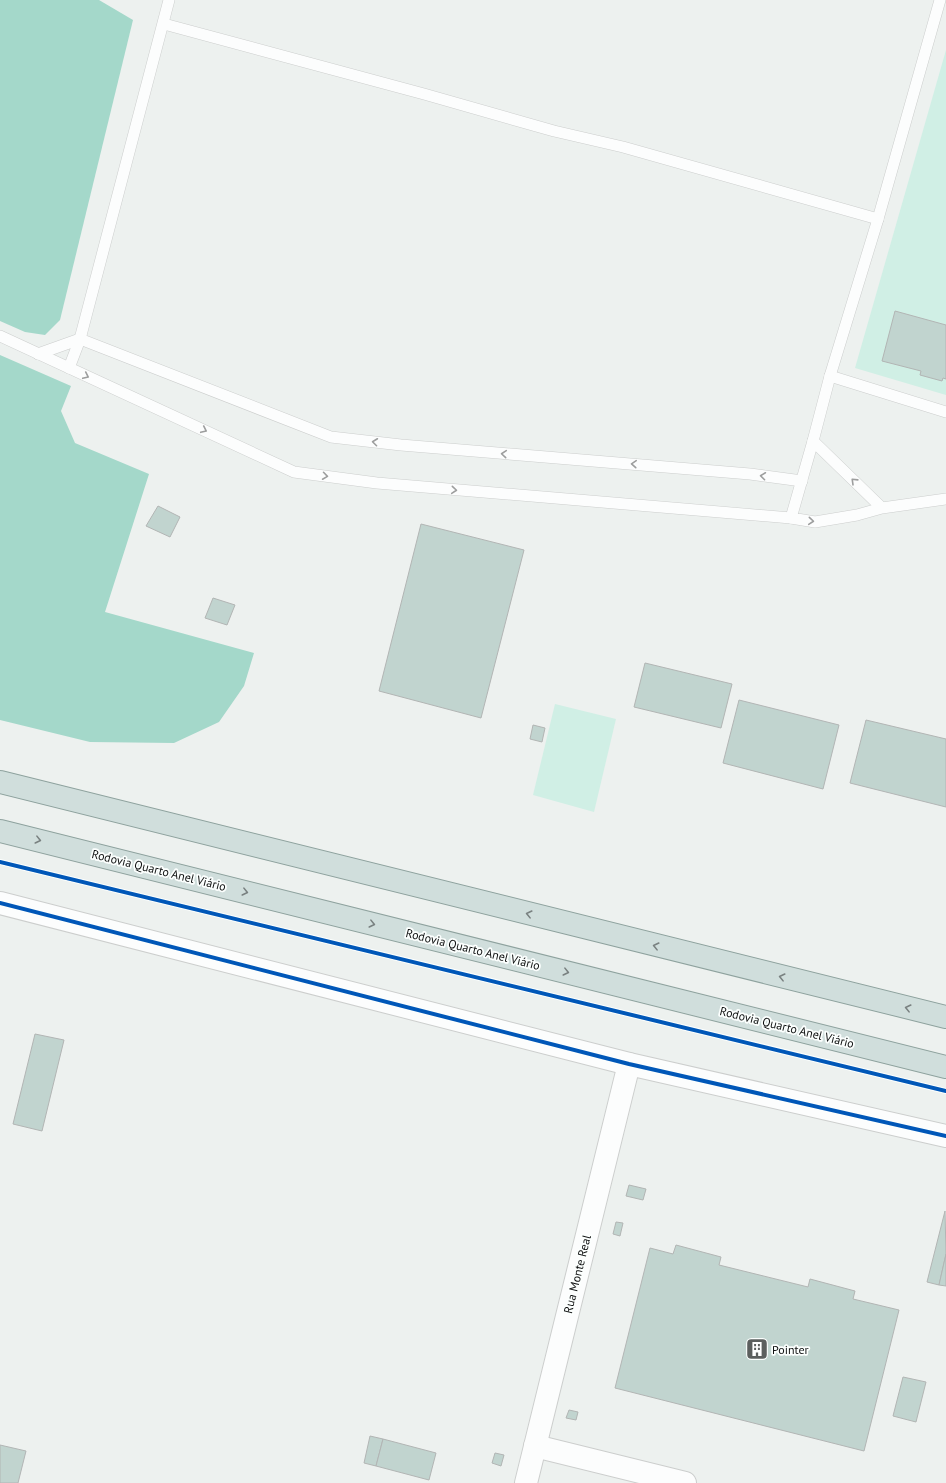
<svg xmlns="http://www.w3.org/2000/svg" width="946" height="1483" font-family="'PT Sans',sans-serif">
  <rect width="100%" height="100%" fill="#edf1ef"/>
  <g fill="#d0efe5">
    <polygon points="946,50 946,395 855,368"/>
    <polygon points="555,704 616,719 594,812 533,795"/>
  </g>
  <g fill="#a4d8ca">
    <polygon points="0,0 99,0 133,20 60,320 45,335 25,332 0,321"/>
    <polygon points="0,355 71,386 61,411 75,443 149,474 105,612 254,653 244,686 219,722 174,743 90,742 0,720"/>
  </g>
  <g fill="#c1d4cf" stroke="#b2b5b4">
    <polygon points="895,311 946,325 946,379 943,378 942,381 920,375 921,371 882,361"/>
    <polygon points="158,506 180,517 170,537 146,526"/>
    <polygon points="421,524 524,550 481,718 379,691"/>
    <polygon points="213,598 235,605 227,625 205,618"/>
    <polygon points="645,663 732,684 721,728 634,707"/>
    <polygon points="739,700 839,725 823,789 723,763"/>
    <polygon points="866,720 946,739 946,807 850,783"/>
    <polygon points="533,725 545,728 542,742 530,739"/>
    <polygon points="35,1034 64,1040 42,1131 13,1124"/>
    <polygon points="629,1185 646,1189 643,1200 626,1196"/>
    <polygon points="945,1211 946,1254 939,1285 927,1282"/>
    <polygon points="616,1222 623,1223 620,1236 613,1234"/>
    <polygon points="676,1245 721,1257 719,1265 808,1287 810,1279 855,1291 853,1299 899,1310 864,1451 615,1388 650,1248 673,1254"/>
    <polygon points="946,1254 946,1286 939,1285"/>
    <polygon points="903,1377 926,1382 916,1422 893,1416"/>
    <polygon points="569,1410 578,1412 576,1420 566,1418"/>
    <polygon points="370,1436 383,1439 376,1466 364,1463"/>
    <polygon points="383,1439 436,1453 429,1480 376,1466"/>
    <polygon points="0,1445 26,1451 18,1483 0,1483"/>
    <polygon points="495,1453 504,1455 501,1466 492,1463"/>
  </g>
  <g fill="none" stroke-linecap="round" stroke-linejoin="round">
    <g stroke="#cccecd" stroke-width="12">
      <g id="service">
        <polyline points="164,24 424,94 554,131 623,147 878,219"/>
        <polyline points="0,336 294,472 377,483 791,518"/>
        <polyline points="38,354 80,339 331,437 401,445 750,474 802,481"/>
        <polyline points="69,368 80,339 169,0"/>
        <polyline points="830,376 946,412"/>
        <polyline points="813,441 830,376 878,219 940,0"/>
        <polyline points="882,508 813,441 791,518 815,522 857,515 882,508 946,499"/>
      </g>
    </g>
    <g stroke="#cccecd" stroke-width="24">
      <g id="minor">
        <polyline points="535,1446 685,1483"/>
        <polyline points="526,1483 629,1064"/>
      </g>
    </g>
    <g stroke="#cccecd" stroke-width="24">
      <polyline id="tertiary" points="0,903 629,1064 946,1136"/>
    </g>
    <g stroke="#8ea29e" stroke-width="24">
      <g id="trunk">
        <polyline points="0,782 946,1017"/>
        <polyline points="0,831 946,1067"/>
      </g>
    </g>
    <use href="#service" stroke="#fcfdfd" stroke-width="11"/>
    <use href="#minor" stroke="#fcfdfd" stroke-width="22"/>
    <use href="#tertiary" stroke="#fcfdfd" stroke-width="22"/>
    <use href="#trunk" stroke="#d0dedc" stroke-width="22"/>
    <g stroke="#fcfffe" stroke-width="6">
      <g id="cycleway">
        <polyline points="0,862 946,1091"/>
        <polyline points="0,903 629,1064 946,1136"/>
      </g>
    </g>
    <use href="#cycleway" stroke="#0057b8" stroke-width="4"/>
  </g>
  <defs><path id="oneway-chevron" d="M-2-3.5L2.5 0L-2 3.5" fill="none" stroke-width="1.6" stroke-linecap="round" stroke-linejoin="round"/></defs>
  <g stroke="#9d9e9e">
    <use href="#oneway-chevron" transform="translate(86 376) rotate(25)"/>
    <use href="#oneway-chevron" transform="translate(204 430) rotate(25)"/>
    <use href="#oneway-chevron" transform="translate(375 442) rotate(-173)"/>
    <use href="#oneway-chevron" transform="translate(504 454) rotate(-175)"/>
    <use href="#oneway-chevron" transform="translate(634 464) rotate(-176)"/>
    <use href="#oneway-chevron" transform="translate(325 476) rotate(8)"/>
    <use href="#oneway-chevron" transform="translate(763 476) rotate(-173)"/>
    <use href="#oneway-chevron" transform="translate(854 481) rotate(-136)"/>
    <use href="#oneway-chevron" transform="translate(454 490) rotate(5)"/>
    <use href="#oneway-chevron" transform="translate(811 521) rotate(5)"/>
  </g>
  <g stroke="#798180">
    <use href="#oneway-chevron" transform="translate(38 840) rotate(14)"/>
    <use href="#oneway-chevron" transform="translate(245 892) rotate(14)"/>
    <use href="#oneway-chevron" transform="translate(529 914) rotate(-166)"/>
    <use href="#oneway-chevron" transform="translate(372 924) rotate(14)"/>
    <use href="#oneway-chevron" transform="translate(656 946) rotate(-166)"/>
    <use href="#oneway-chevron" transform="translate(566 972) rotate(14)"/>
    <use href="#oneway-chevron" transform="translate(782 977) rotate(-166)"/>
    <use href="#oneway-chevron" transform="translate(908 1008) rotate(-166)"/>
  </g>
  <defs>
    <g id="building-square" transform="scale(1.15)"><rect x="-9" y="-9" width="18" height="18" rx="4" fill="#5c5f5e" stroke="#fcfffe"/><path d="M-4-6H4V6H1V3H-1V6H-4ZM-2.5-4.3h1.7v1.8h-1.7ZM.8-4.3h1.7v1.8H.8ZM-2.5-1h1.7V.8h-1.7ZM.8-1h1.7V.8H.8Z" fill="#fff"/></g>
  </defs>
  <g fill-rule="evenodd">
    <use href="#building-square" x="757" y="1349"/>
  </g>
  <g text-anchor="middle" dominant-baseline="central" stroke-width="3.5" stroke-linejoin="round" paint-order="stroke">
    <g font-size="12" fill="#0e1010" stroke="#fcfffe">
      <text transform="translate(159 870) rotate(14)">Rodovia Quarto Anel Viário</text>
      <text transform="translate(473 949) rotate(14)">Rodovia Quarto Anel Viário</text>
      <text transform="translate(787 1027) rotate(14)">Rodovia Quarto Anel Viário</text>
      <text transform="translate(577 1274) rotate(-76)">Rua Monte Real</text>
    </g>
    <g font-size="12" fill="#0e1010" stroke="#fcfffe" text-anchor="start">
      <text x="772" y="1349">Pointer</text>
    </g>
  </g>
</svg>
